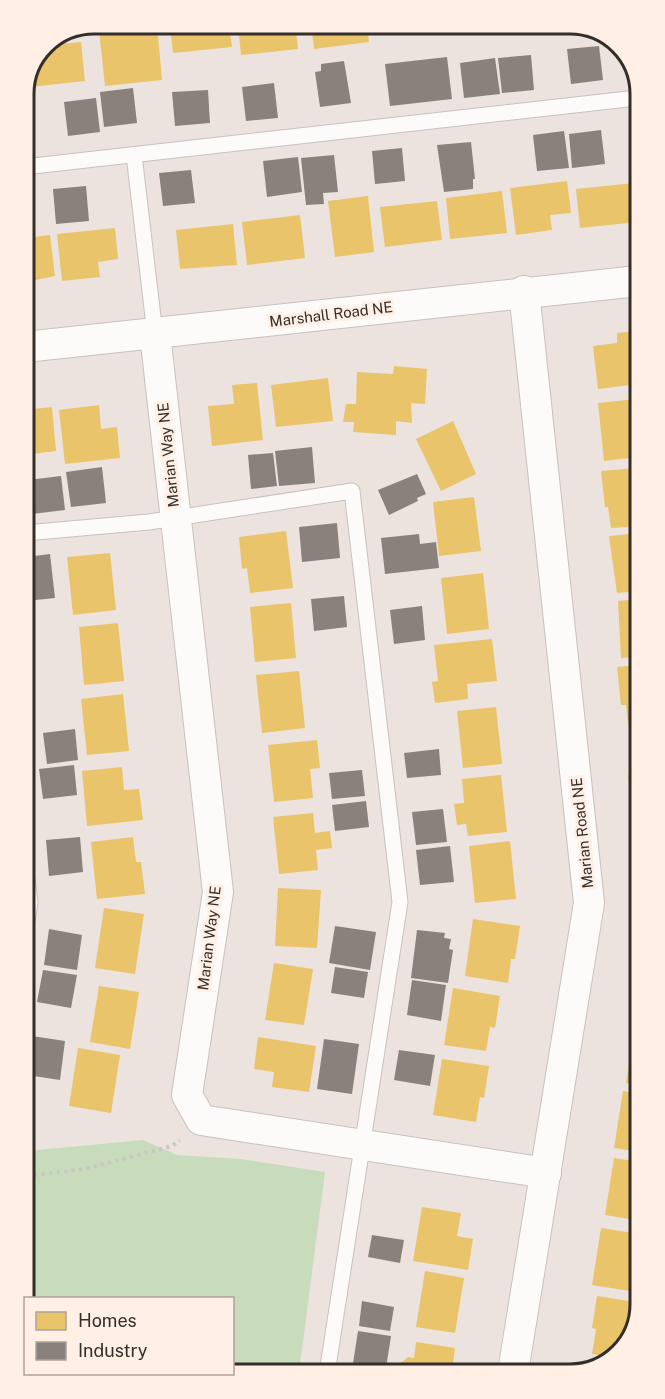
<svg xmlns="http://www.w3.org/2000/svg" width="665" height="1399" font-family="'Public Sans',sans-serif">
  <rect width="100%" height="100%" fill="#ece3de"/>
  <polygon fill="#c8dcbb" points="143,1140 177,1155 241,1159 325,1172 300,1365 296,1373 89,1375 86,1374 232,1374 232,1298 28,1298 27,1151"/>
  <g fill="#e9c46a">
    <polygon points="157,24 162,80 105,86 99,30"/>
    <polygon points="170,24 229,24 232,47 173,53"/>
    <polygon points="238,24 295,24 298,49 241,55"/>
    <polygon points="311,24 367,24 369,42 314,49"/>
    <polygon points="385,24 444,24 444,26 386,32"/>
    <polygon points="458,24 514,24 514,27 459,32"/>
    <polygon points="59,38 60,44 81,42 85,81 30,87 29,79 45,44"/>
    <polygon points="567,181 571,213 550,215 552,230 516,235 510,188"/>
    <polygon points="634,183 638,222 580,228 576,189"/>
    <polygon points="502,191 507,233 450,239 446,198"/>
    <polygon points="368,196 374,252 335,257 328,201"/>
    <polygon points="437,201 442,240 385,247 380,207"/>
    <polygon points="300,215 305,258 247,265 242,222"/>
    <polygon points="233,224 237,265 180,269 176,230"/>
    <polygon points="115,228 118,259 98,262 100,277 62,281 57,234"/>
    <polygon points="50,235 55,276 25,282 25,238"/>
    <polygon points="638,331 638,384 598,389 593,346 617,343 617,333"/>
    <polygon points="394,366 427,369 425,404 411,403 412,423 396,421 396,435 353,432 354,422 343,422 346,404 356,404 357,372 393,374"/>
    <polygon points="328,378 333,421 276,427 271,385"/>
    <polygon points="257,383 263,440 212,446 208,406 234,404 232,385"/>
    <polygon points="637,399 638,457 604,461 598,403"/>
    <polygon points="99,405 101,429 117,427 120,458 65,464 59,410"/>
    <polygon points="52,407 56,451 25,455 25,410"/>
    <polygon points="453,421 476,474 441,491 416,439"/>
    <polygon points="638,468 639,526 611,528 608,507 605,507 601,471"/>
    <polygon points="474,497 481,551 439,556 433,502"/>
    <polygon points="286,531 293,588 250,593 247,568 242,569 239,537"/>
    <polygon points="639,533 639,591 617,593 609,536"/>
    <polygon points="110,553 116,610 73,615 67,557"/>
    <polygon points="483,573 489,629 447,634 441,578"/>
    <polygon points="639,599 639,657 621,658 618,601"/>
    <polygon points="291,603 296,658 255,662 250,607"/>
    <polygon points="118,623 124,681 84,685 79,627"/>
    <polygon points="492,639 497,681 467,684 468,699 435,703 432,682 438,681 434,645"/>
    <polygon points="639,665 639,722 628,724 626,705 621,705 617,667"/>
    <polygon points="299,671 305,728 262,733 256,675"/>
    <polygon points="123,694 129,751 87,755 81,699"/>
    <polygon points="496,707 502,764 463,768 457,711"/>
    <polygon points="317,740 320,768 310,769 313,798 274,802 268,745"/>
    <polygon points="122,767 124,790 139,789 143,820 87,826 82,771"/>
    <polygon points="639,773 639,798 631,800 628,775"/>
    <polygon points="501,775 507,832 468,836 466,824 457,825 454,804 464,803 462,779"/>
    <polygon points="313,813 315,833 330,831 332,848 316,850 318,870 279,874 273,817"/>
    <polygon points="133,837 136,862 141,862 145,894 97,899 91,842"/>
    <polygon points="510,841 516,899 475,903 469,846"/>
    <polygon points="278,888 321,890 317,948 275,946"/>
    <polygon points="104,908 144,914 135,974 95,968"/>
    <polygon points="473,919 520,926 515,959 511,959 508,983 465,976"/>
    <polygon points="638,960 640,960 640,1018 633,1017 637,993 633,992"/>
    <polygon points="274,963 313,969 304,1025 265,1020"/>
    <polygon points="99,986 139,992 130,1049 90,1042"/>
    <polygon points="453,988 500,996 495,1028 490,1027 486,1051 444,1045"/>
    <polygon points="635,1026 640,1027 640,1085 626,1083"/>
    <polygon points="258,1037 316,1046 309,1092 272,1087 274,1072 254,1069"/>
    <polygon points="78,1048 120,1055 111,1113 69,1106"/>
    <polygon points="442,1059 489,1066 484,1098 480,1097 476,1122 433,1115"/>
    <polygon points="623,1091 640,1094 640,1152 614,1148"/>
    <polygon points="614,1158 640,1162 641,1221 605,1215"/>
    <polygon points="422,1207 461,1213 457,1236 473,1239 468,1270 413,1261"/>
    <polygon points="601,1228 640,1234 630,1291 592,1285"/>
    <polygon points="425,1271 464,1278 455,1333 416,1327"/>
    <polygon points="597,1296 641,1303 627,1347 614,1357 592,1354 596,1329 592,1328"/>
    <polygon points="416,1342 455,1348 452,1372 399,1372 401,1363 408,1357 414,1358"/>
  </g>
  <g fill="#8a817c">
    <polygon points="599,46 603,80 571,84 567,49"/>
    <polygon points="531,55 534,90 502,93 498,58"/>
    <polygon points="447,57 452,99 390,106 385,64"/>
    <polygon points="495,58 500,94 464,98 460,63"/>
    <polygon points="344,61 351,103 320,107 315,72 321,71 321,64"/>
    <polygon points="274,83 278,118 246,121 242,87"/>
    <polygon points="133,88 137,123 104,127 100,92"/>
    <polygon points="208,90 210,123 175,126 172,92"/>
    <polygon points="96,98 100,132 68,136 64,102"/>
    <polygon points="24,123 28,142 24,142"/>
    <polygon points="601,130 605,164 572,168 569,134"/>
    <polygon points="564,131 569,168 537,171 533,135"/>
    <polygon points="471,142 475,179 473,179 473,189 444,192 437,145"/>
    <polygon points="402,148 405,181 375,184 372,151"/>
    <polygon points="334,155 338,192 323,193 324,204 306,205 301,158"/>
    <polygon points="298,157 302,192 267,197 263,161"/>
    <polygon points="191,170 195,203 163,206 159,173"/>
    <polygon points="86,186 89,221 56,224 53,189"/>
    <polygon points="312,447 315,483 279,486 275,451"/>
    <polygon points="273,453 277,486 251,489 248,455"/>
    <polygon points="102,467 106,503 71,507 66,472"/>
    <polygon points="417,474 426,494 417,498 418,501 389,515 378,490"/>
    <polygon points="61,476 65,510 32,514 28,480"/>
    <polygon points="337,523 340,558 302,562 299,527"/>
    <polygon points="419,534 420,544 436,542 439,568 385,574 381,538"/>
    <polygon points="50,554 55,598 26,601 26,557"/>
    <polygon points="344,596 347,627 314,631 311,599"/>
    <polygon points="422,606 425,640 394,644 390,610"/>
    <polygon points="75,729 78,760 47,764 43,733"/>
    <polygon points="439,749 441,775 407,778 404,753"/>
    <polygon points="74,765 77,795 43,799 39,769"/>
    <polygon points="362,770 365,796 332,799 329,773"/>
    <polygon points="366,801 369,827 335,831 332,805"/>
    <polygon points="443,809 447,842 416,845 412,812"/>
    <polygon points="80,837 83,872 49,876 46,840"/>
    <polygon points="450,846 454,882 420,885 416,850"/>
    <polygon points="335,926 376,932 370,970 329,963"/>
    <polygon points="49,929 82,935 77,970 44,965"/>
    <polygon points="417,930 445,933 444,938 451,939 449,949 453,950 448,983 411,978"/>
    <polygon points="335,967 368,972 364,998 331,993"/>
    <polygon points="43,970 77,975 71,1008 37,1002"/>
    <polygon points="412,980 446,985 441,1021 407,1015"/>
    <polygon points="32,1036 65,1041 60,1080 27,1075"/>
    <polygon points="324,1039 359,1044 352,1094 317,1089"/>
    <polygon points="399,1050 435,1055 430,1086 394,1080"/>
    <polygon points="372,1235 404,1240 400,1263 368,1257"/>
    <polygon points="362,1301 394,1307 390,1331 359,1326"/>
    <polygon points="358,1331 391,1336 386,1368 353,1363"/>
  </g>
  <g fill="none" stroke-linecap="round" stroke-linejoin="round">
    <g stroke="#c8c1bd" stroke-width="17">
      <g id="lane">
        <polyline points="134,155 155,334"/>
        <polyline points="24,167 637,98"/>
        <polyline points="25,533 149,522 352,491 400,902 327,1373"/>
        <polyline points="26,872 30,902 27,922"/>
      </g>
    </g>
    <g stroke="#c8c1bd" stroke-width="32">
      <g id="street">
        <polyline points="155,334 218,892 187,1095 201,1120 546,1173"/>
        <polyline points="25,347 638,281"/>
        <polyline points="513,1372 589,903 524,291"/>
      </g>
    </g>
    <polyline stroke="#c9c6c5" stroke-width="4" stroke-dasharray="3 4.5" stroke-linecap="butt" points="27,1176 85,1169 172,1146 180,1140"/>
    <use href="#lane" stroke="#fcfbfa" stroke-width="15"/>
    <use href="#street" stroke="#fcfbfa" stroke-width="30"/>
  </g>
  <g text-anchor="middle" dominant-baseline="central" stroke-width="6" stroke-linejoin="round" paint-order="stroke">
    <g font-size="15" fill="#342e2a" stroke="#ffefe5">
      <text transform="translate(331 314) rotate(-7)">Marshall Road NE</text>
      <text transform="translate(168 455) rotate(-96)">Marian Way NE</text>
      <text transform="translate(582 833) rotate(-96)">Marian Road NE</text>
      <text transform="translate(209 938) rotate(-83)">Marian Way NE</text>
    </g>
  </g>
  <path d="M0 0H665V1399H0ZM94 34H570A60 60 0 0 1 630 94V1304A60 60 0 0 1 570 1364H94A60 60 0 0 1 34 1304V94A60 60 0 0 1 94 34Z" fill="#ffefe5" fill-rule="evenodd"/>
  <path fill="none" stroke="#342e2a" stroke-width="3" d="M94 34H570A60 60 0 0 1 630 94V1304A60 60 0 0 1 570 1364H94A60 60 0 0 1 34 1304V94A60 60 0 0 1 94 34Z"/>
  <rect x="24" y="1297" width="210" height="78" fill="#ffefe5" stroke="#aea29a" stroke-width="1.5"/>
  <rect x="36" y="1312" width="30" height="18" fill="#e9c46a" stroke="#aea29a" stroke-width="1.5"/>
  <text x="78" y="1327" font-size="18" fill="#342e2a">Homes</text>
  <rect x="36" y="1342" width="30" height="18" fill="#8a817c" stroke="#aea29a" stroke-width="1.5"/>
  <text x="78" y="1357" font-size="18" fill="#342e2a">Industry</text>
</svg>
